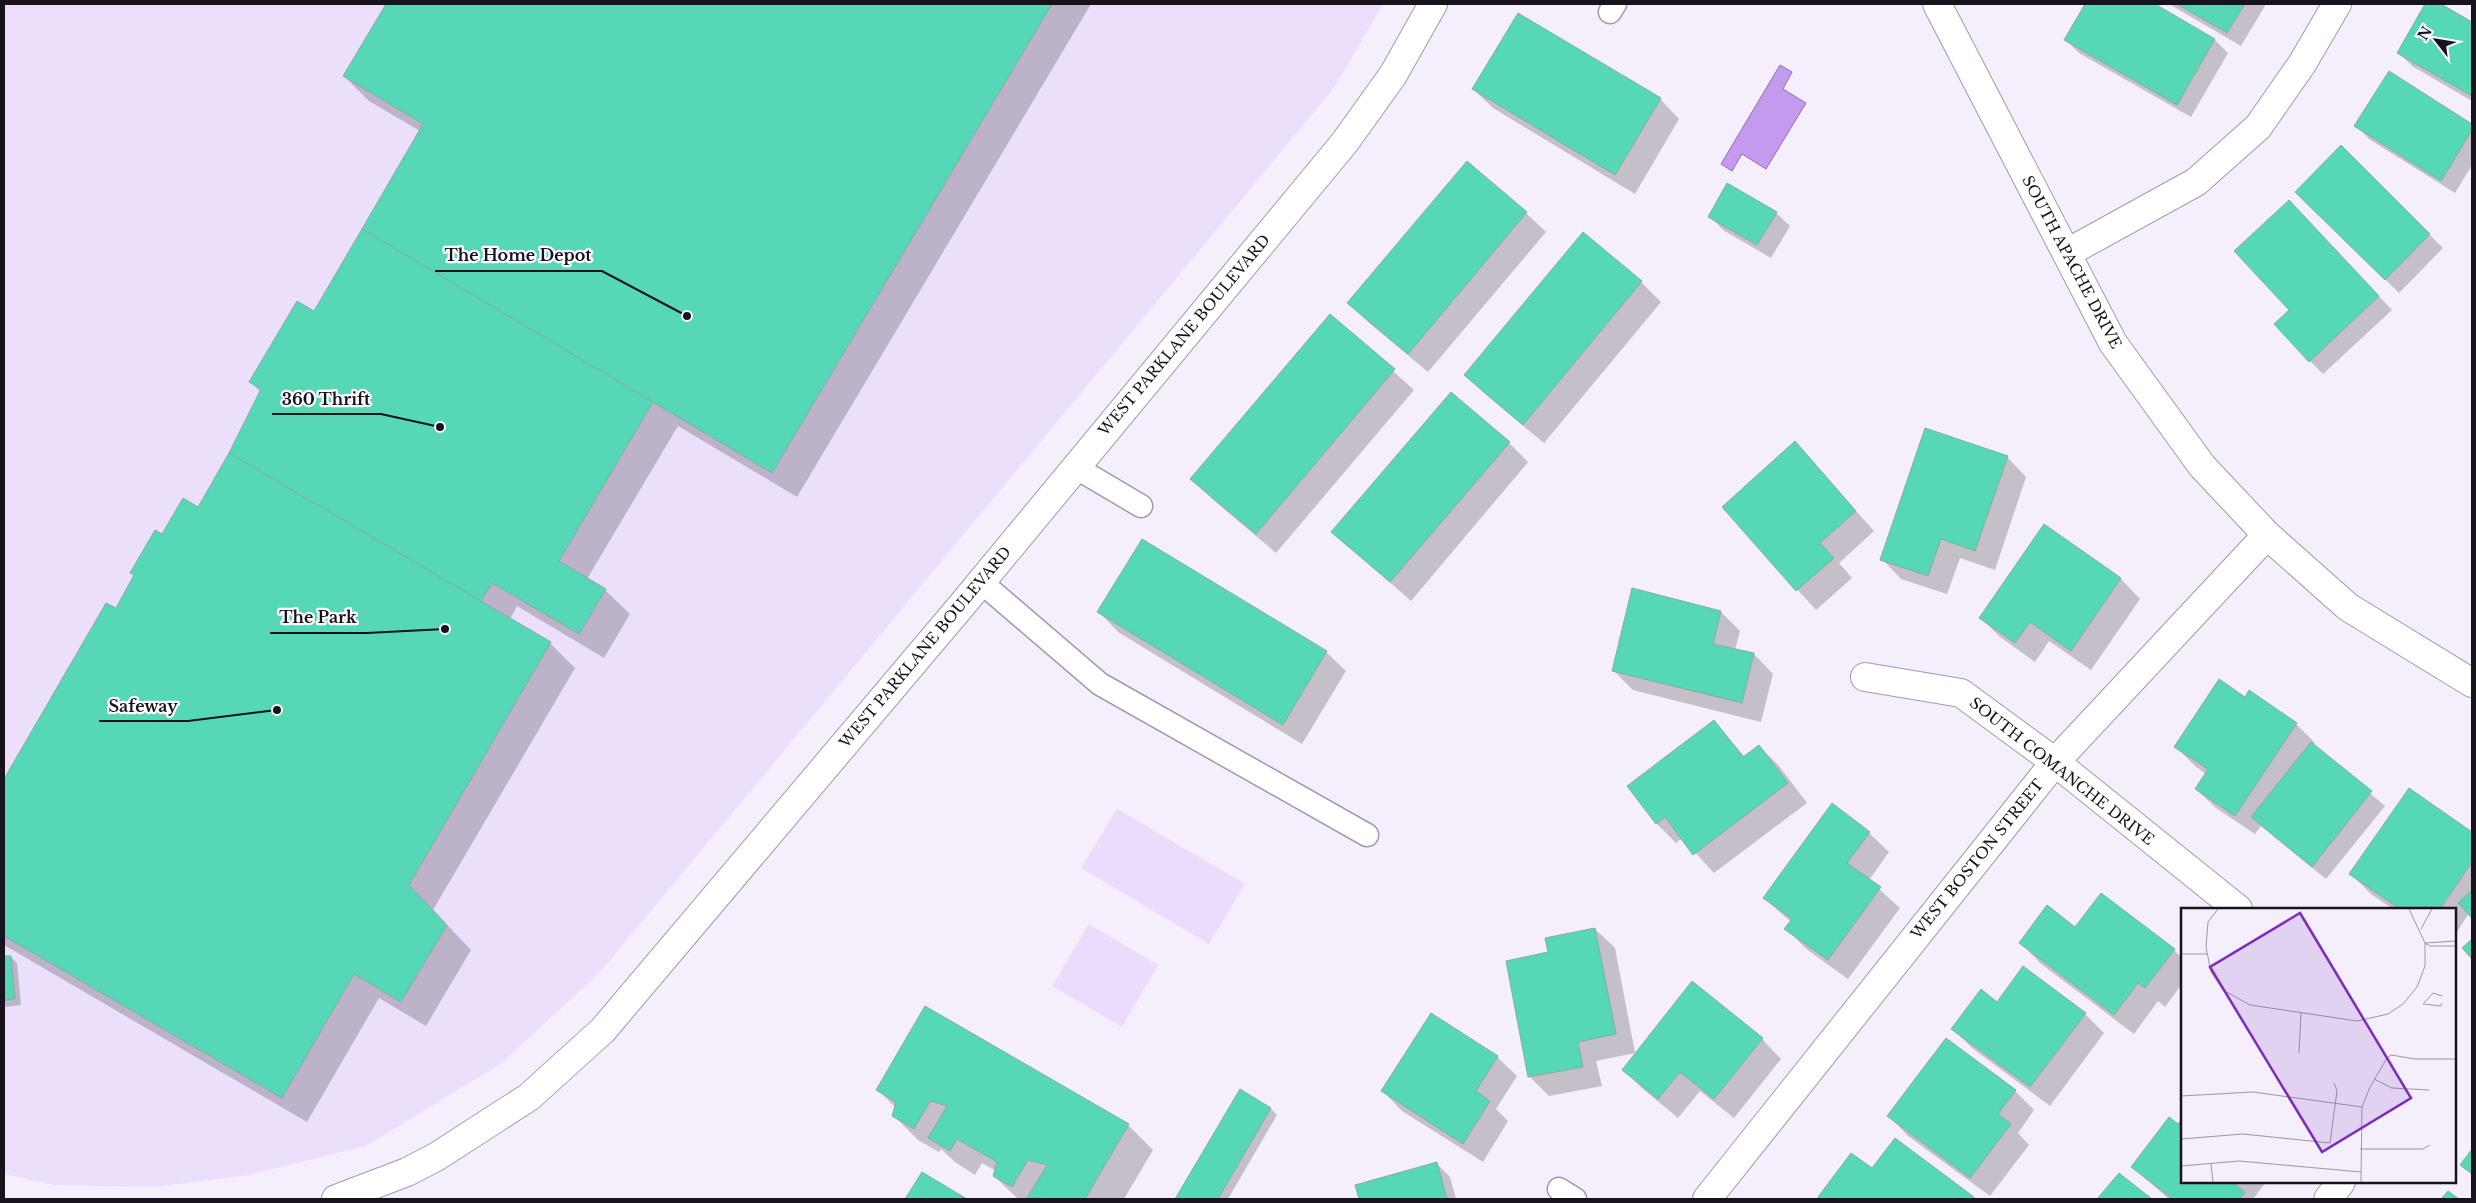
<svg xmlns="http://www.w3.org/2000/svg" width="2476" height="1203" font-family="'Libre Baskerville',serif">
  <rect width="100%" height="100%" fill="#f5effb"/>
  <polygon fill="#ecdffc" points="4,4 1383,4 1334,88 602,970 502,1063 366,1146 249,1175 154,1187 53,1185 4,1174"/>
  <g fill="#ebdcfe">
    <polygon points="1117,809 1245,884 1209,944 1081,868"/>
    <polygon points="1089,924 1158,965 1122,1027 1052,986"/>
  </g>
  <polygon fill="#c39aee" stroke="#8f71af" points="1780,65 1792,72 1783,89 1806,103 1766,169 1742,154 1732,171 1721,164"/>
  <g fill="#0003">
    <polygon points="387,4 1091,4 797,497 678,426 587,579 605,590 630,614 604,658 517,606 510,619 550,643 575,668 433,910 471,950 426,1026 379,998 307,1122 4,945 4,781 107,604 116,609 135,576 131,573 163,536 198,508 230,453 261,392 250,382 314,313 420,131 369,101 344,76"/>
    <polygon points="2087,4 2152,4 2215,40 2228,53 2191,117 2079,53 2066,40"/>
    <polygon points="2169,4 2266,4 2241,46"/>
    <polygon points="2427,4 2438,4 2472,23 2472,101 2412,66 2399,53"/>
    <polygon points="2389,73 2472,125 2472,165 2455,193 2369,139 2356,125"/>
    <polygon points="1473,89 1660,99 1679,119 1635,194 1493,108"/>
    <polygon points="2341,147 2443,248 2399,293 2296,192"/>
    <polygon points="1526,213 1546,232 1428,372 1368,322 1349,303"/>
    <polygon points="1776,213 1790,226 1771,258 1723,230 1710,216"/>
    <polygon points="2302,215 2392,310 2323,374 2310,361 2291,310"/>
    <polygon points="1583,234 1641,282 1661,302 1544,443 1485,394 1465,375"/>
    <polygon points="1330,315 1414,390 1276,553 1211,498 1192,479"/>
    <polygon points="1509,443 1528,462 1411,601 1333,532"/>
    <polygon points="1795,443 1874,531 1839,563 1852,578 1816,610 1723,507"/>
    <polygon points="2007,457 2026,477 1995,570 1960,558 1947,594 1901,579 1882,559"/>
    <polygon points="2045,526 2121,579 2140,599 2091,670 2049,641 2035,662 2000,637 1981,618"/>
    <polygon points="1099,612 1326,652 1346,671 1302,744 1118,632"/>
    <polygon points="1721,612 1740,631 1735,650 1754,654 1773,674 1761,722 1633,690 1613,670"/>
    <polygon points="2245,699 2296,724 2315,743 2314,746 2385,806 2326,879 2261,826 2255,834 2216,808 2196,789 2206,774 2195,766 2176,747"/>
    <polygon points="1714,721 1745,757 1759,746 1779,766 1807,803 1714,873 1682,838 1676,843 1657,824 1628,786"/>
    <polygon points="2409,790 2472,833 2472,916 2469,913 2455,935 2455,909 2393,909 2371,894 2351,874"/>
    <polygon points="1869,833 1889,852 1869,880 1900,908 1848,979 1805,948 1786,928 1791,922 1764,898"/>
    <polygon points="1595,929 1615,948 1635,1053 1596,1061 1602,1086 1549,1096 1530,1077 1549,953"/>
    <polygon points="2075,929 2174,950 2182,958 2182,984 2165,1007 2158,1001 2134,1034 2040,963 2021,943"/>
    <polygon points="11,957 17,963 21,1005 4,1007 4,958"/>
    <polygon points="1997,1004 2085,1014 2104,1033 2050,1106 1972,1048 1953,1029"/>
    <polygon points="1762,1039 1781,1059 1734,1118 1700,1091 1678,1118 1643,1089 1624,1070"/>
    <polygon points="1497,1057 1517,1076 1496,1109 1508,1121 1483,1162 1402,1111 1383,1091"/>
    <polygon points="878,1090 1128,1125 1153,1150 1124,1199 1018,1199 994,1176 996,1171 982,1163 975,1175 955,1162 941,1149 939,1152 918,1140 893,1115 896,1108"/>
    <polygon points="1240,1091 1271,1109 1277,1115 1228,1199 1176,1199"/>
    <polygon points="2015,1091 2034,1110 2018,1133 2029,1145 1990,1196 1908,1136 1889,1116"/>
    <polygon points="2182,1121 2182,1182 2266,1182 2253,1199 2169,1199 2132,1167"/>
    <polygon points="1895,1139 1974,1199 1823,1199 1820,1197 1872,1170"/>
    <polygon points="1437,1164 1450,1177 1456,1199 1360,1199 1357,1186"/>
    <polygon points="922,1174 965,1199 907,1199"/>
    <polygon points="2119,1174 2150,1199 2099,1199"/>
  </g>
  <g fill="#56d7b5" stroke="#88aca0">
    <polygon points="386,4 1052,4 772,473 362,229 423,124 343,76"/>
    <polygon points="2085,4 2155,4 2215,39 2177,105 2064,40"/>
    <polygon points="2177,4 2245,4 2227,33"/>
    <polygon points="2425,4 2441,4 2472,22 2472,96 2397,53"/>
    <polygon points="1518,13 1661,98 1615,175 1472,89"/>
    <polygon points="2389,71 2472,124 2472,130 2441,181 2354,126"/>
    <polygon points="2341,145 2430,234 2385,280 2295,192"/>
    <polygon points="1467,161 1527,212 1408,354 1347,303"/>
    <polygon points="1727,183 1777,212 1757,245 1708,217"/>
    <polygon points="2289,200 2379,296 2309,362 2274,324 2289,310 2234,251"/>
    <polygon points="362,229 653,402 559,561 606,589 579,634 492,583 481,601 229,453 261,389 249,382 297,301 314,311"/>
    <polygon points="1583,232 1642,281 1523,425 1464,375"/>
    <polygon points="1330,314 1395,369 1256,534 1190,479"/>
    <polygon points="1451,392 1510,442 1390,582 1331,532"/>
    <polygon points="1925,428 2008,456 1975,551 1941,539 1928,576 1880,560"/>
    <polygon points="1795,441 1856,511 1820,543 1834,558 1796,591 1722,507"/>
    <polygon points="229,453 551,642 409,885 447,925 401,1002 354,974 282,1098 4,936 4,779 106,603 116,608 134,575 130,573 155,530 162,534 183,498 198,507"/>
    <polygon points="2044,524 2121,578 2071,651 2030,622 2015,643 1979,618"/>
    <polygon points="1142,539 1327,651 1283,725 1097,612"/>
    <polygon points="1632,588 1721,611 1713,644 1754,653 1742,703 1612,671"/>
    <polygon points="2219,679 2245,697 2249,690 2297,723 2235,816 2195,789 2208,769 2174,747"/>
    <polygon points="1714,720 1743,757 1759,745 1788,783 1693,855 1665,817 1656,824 1627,786"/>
    <polygon points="2311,742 2372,791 2312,867 2251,817"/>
    <polygon points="2409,788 2472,832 2472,862 2440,909 2400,909 2349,874"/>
    <polygon points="1832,803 1870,832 1847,863 1881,887 1828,960 1784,929 1792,919 1763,898"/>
    <polygon points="2472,890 2472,918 2458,903"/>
    <polygon points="2101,893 2175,949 2145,988 2138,983 2114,1015 2019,943 2047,905 2075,927"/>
    <polygon points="1595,928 1616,1034 1578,1042 1583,1067 1528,1077 1506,961 1548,952 1545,938"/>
    <polygon points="2472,939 2472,959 2462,948"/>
    <polygon points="4,956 11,956 15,999 4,1000"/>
    <polygon points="2023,966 2086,1013 2030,1087 1951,1029 1981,989 1997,1002"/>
    <polygon points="1692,981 1763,1038 1714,1099 1680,1072 1658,1099 1622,1070"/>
    <polygon points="925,1006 1129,1124 1085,1199 1027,1198 1047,1165 1028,1160 1012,1187 993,1176 997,1162 957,1139 950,1151 928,1138 947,1106 930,1101 914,1129 892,1116 896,1102 876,1090"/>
    <polygon points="1431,1013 1498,1056 1476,1091 1490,1101 1463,1144 1381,1091"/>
    <polygon points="1946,1038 2016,1090 1998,1114 2011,1124 1970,1178 1887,1116"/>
    <polygon points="1240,1089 1271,1108 1218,1199 1175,1199"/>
    <polygon points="2169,1117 2178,1124 2182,1119 2182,1182 2232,1182 2245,1192 2240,1199 2173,1199 2131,1167"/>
    <polygon points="1895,1138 1974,1197 1973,1199 1822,1199 1818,1197 1851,1153 1872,1168"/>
    <polygon points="2472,1149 2472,1174 2460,1165"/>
    <polygon points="1437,1162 1447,1199 1359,1199 1355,1185"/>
    <polygon points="922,1172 967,1199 905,1199"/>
    <polygon points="2119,1173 2152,1199 2097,1199"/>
    <polygon points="2448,1191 2459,1199 2441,1199"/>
  </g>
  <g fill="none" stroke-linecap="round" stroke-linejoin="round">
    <g stroke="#a497b3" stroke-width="25">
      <g id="lane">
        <polyline points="1610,12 1615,4"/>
        <polyline points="1075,467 1141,506"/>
        <polyline points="981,582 1100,684 1367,835"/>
        <polyline points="1559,1189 1575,1199"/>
      </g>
    </g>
    <g stroke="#a497b3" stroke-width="30">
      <g id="street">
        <polyline points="1937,4 2113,343 2202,466 2267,535 2348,607 2472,683"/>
        <polyline points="2067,253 2196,182 2258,127 2302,64 2337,4"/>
        <polyline points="1865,677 1961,693 2055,762 2238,909"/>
        <polyline points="336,1199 407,1172 436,1157 529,1097 603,1030 962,605 1345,142 1393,75 1433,4"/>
        <polyline points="1707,1199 2055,762 2267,535"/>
        <polyline points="2328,1199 2341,1182"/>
      </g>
    </g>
    <use href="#lane" stroke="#fff" stroke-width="22"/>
    <use href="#street" stroke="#fff" stroke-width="28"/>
  </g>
  <g text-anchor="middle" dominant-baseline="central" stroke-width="4.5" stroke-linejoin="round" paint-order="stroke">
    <g font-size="15" fill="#17121c" stroke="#fff">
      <text transform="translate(2072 262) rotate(62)">SOUTH APACHE DRIVE</text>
      <text transform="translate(1184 335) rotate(-50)">WEST PARKLANE BOULEVARD</text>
      <text transform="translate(925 647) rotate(-50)">WEST PARKLANE BOULEVARD</text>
      <text transform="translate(2062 771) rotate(38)">SOUTH COMANCHE DRIVE</text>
      <text transform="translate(1977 859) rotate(-51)">WEST BOSTON STREET</text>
    </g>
  </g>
  <g transform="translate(2181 908)">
    <rect width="275" height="275" fill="#f5effb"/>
    <path fill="none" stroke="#9c97a2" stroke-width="1" d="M37,1L27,14L25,39L30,64L42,82L69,97L176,113L207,106L222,96L236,79L244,58V35L228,1M240,21L251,1M244,35L249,38H275M244,35L275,33M0,46H26M261,88L252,85L242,96L260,98L261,95M118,145L120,105M193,171L211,180L248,182M0,188L72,184L181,199M0,231L62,226L149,235L156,183L153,175M179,241H242L249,237M30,256L32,274M0,258L58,253L180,264M180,274L181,199L189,179L206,150L210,147L234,151H275"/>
    <path fill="#7b2cbf" fill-opacity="0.15" stroke="#7b2cbf" stroke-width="2.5" d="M119,5L230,190L141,244L29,59Z"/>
    <rect width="275" height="275" fill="none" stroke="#17121c" stroke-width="2.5"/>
  </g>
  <path fill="none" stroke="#17121c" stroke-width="2" d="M687 316L602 271H435M440 427L381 414H272M445 629L367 633H270M277 710L188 721H99"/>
  <g fill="#17121c" stroke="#fff" stroke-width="2">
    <circle cx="687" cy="316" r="5"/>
    <circle cx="440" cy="427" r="5"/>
    <circle cx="445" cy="629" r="5"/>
    <circle cx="277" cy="710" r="5"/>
  </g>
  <g font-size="16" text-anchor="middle" font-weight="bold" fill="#17121c" stroke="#fff" stroke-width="4.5" stroke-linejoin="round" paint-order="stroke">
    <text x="518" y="261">The Home Depot</text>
    <text x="326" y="405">360 Thrift</text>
    <text x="318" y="623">The Park</text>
    <text x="143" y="712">Safeway</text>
  </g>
  <rect width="2476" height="1203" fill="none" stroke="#17121c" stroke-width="10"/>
  <g transform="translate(2436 40) rotate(301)" stroke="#ffffff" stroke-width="4" paint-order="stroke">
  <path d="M0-4L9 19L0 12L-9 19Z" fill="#17121c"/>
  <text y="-8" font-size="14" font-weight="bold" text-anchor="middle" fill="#17121c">N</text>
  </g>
</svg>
